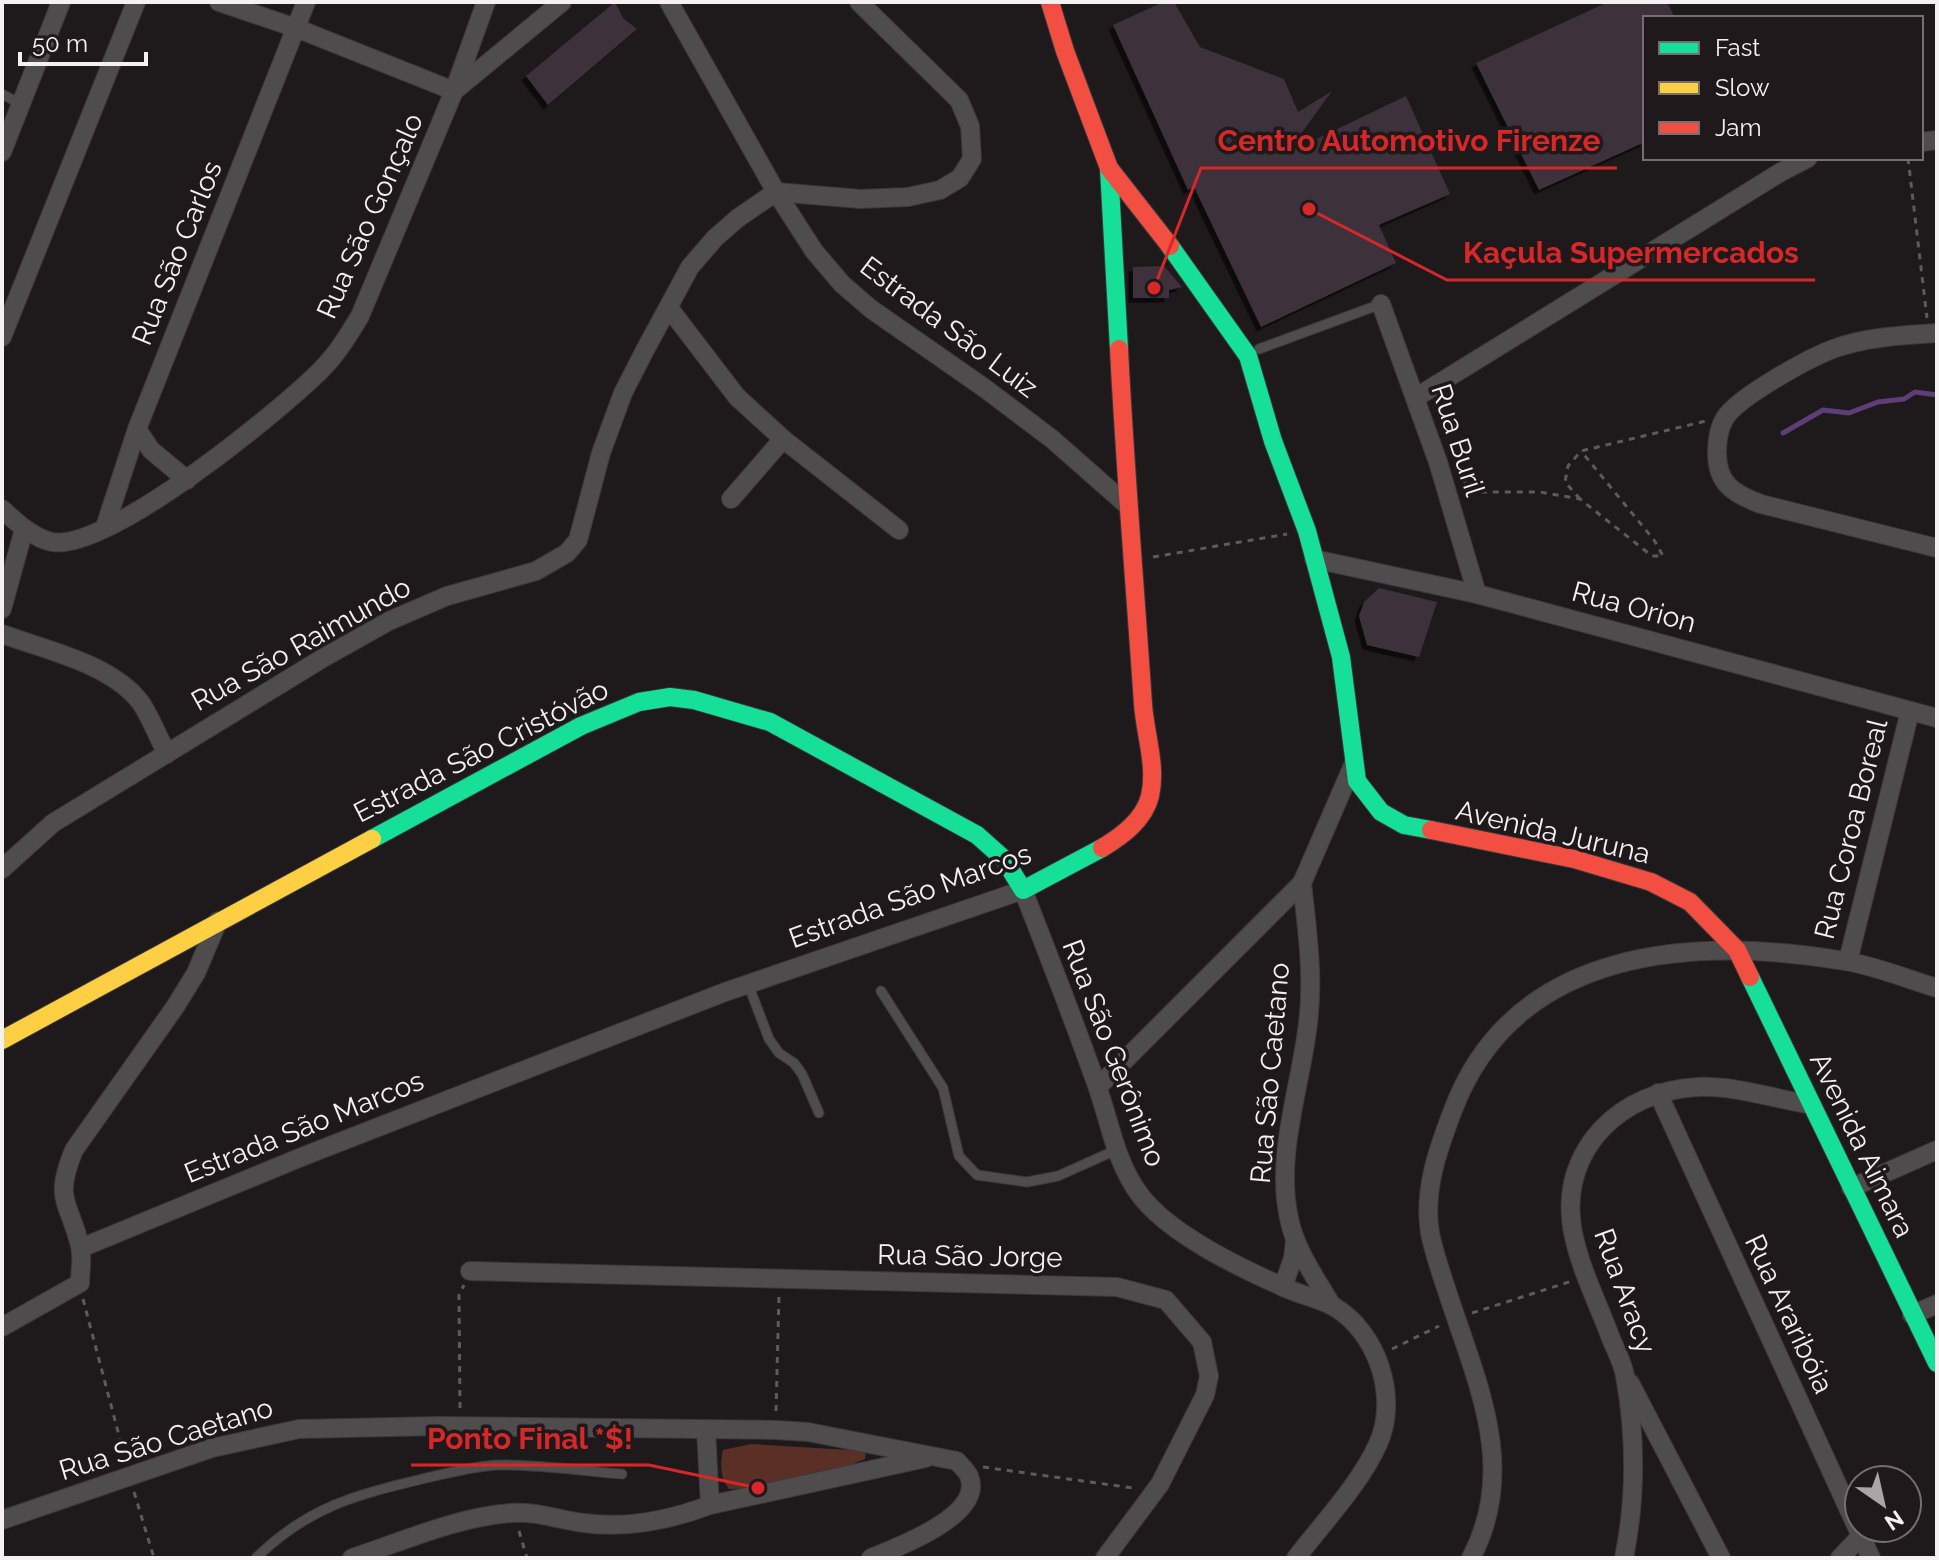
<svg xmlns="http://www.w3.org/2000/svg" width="1939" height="1560" font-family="Raleway,sans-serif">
  <defs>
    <filter id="shadow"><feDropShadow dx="-4.5" dy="4.5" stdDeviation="0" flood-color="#0009"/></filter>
  </defs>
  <rect width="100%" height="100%" fill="#1e1a1c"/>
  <path fill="#5a3026" d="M751,1444L866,1451L865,1459C823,1477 774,1489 729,1489C720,1478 720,1464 723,1450Z"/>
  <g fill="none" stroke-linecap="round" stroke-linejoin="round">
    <polyline stroke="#5e3e76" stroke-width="5" points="1783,433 1823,410 1849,413 1878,402 1904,399 1915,392 1937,395"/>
  </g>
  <g fill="#3c303a" filter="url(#shadow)">
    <polygon points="615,2 623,18 637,29 548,105 526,76"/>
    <polygon points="1163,2 1174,2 1200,47 1284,79 1298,112 1332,91 1287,153 1406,96 1450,194 1379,225 1396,263 1261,327 1194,187 1188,190 1113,25"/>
    <polygon points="1608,2 1667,2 1675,18 1645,18 1645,142 1539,190 1476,63"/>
    <polygon points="1164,266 1182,287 1169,290 1169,298 1133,298 1133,267"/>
    <polygon points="1379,588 1437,602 1419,657 1367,645 1359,616 1364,602"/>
  </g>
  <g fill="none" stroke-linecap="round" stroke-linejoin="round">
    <g stroke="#3b3839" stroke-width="11">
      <g id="lane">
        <polyline points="2,94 21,104"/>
        <polyline points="1259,349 1381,304"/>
        <polyline points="748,984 769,1039 779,1053 794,1063 802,1074 819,1113"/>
        <polyline points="881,991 943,1088 959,1156 977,1175 1027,1182 1058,1176 1116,1150"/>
        <path d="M256,1558C309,1506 356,1495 426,1478C449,1473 474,1466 498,1465C539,1464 581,1471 622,1474"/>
      </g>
    </g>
    <g stroke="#3b3839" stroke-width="20">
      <g id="street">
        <polyline points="219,2 296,28 454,91 486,2"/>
        <polyline points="669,2 776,192 814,251 842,284 871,309 983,387 1052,439 1127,505"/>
        <polyline points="1921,142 1937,140"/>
        <polyline points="2,152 61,2"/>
        <polyline points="1381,304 1438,462 1477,594"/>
        <polyline points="669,308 737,397 783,439 899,530"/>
        <path d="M1937,333C1904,335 1865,337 1833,349C1809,358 1738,397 1725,418C1718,429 1717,441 1717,453C1717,484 1734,494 1761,504L1937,548"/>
        <polyline points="2,337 136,2"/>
        <polyline points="1415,398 1781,172 1808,158"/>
        <polyline points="137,429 151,450 187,480"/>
        <polyline points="731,499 783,439"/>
        <path d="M2,509C16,522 33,538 52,542C108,552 280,411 321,370C337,354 348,336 360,316L454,91L562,2"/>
        <polyline points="105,527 137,429 306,2"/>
        <polyline points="1314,559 1477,594 1937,718"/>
        <polyline points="2,609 24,529"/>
        <path d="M2,634C46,650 112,664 141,703C151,718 158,737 167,754"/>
        <polyline points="2,869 53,823 323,658 389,621 447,596 536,571 567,553 578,540 601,453 623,393 645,350 690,267 715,238 738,218 776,192 861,199 908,197 940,190 960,178 972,159 970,126 959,100 859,2"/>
        <path d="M1302,883C1307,929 1314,976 1308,1023C1301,1086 1275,1155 1289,1218C1295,1250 1316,1278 1332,1306"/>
        <polyline points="1848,961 1910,711"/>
        <polyline points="1098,1087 1302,883 1354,763"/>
        <polyline points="1658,1093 1871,1558"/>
        <polyline points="1851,1188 1937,1150"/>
        <path d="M81,1248L304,1156L725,992L1023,890C1048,954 1073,1018 1096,1083C1110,1121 1115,1162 1140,1195C1170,1235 1242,1269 1288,1289C1302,1295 1319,1299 1333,1306C1378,1332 1399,1398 1378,1444C1360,1484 1323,1523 1296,1558"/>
        <polyline points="470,1271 1117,1287 1166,1300 1202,1342 1209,1376 1205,1395 1160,1484 1105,1558"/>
        <polyline points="1283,1287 1293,1258 1295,1240"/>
        <polyline points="1912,1315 1937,1304"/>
        <path d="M2,1327L80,1283C80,1271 83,1257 80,1246C69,1200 53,1201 74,1150L175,1007L196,973L218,921"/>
        <polyline points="1630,1383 1721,1558"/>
        <polyline points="706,1430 710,1505"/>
        <path d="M2,1520L212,1448L299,1429L439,1426L776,1430L808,1432L957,1461C960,1465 967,1471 969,1476C985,1515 898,1547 871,1558"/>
        <path d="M352,1558C404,1541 457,1517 511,1513C537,1511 559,1520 584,1523C627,1529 670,1520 710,1505L926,1458"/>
        <path d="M1471,1558C1519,1467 1476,1381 1447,1291C1441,1273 1434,1253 1430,1233C1423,1191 1438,1149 1453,1110C1515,946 1695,936 1845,961C1876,966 1907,979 1937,988"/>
        <path d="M1624,1558C1636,1498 1636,1437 1625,1376C1623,1363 1615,1349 1610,1336C1597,1301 1578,1264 1572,1227C1560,1148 1622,1091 1697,1087C1734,1085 1775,1099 1812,1105"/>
        <polyline points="1840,1558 1861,1536"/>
      </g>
    </g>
    <g stroke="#3b3839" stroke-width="20">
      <g id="fast">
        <polyline points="1109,168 1119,349"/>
        <polyline points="1170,246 1248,356 1273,441 1307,531 1341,657 1357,781 1381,812 1404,825 1431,830"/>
        <polyline points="372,839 581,726 639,702 670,697 694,700 770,722 977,835 1004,859 1023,890 1102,848"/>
        <polyline points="1750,977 1937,1363"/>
      </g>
    </g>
    <g stroke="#3b3839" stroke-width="20">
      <polyline id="slow" points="2,1040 372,839"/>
    </g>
    <g stroke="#3b3839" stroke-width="20">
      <g id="jam">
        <polyline points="1050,2 1065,51 1109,168 1170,246"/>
        <polyline points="1431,830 1574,859 1651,882 1690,902 1737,950 1750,977"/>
        <path d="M1102,848C1122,836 1144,820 1150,796C1157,766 1145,734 1143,704C1135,586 1125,468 1119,349"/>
      </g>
    </g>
    <g stroke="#5d5a5b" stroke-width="3" stroke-dasharray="6 6" stroke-linecap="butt">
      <polyline points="1908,158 1927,318"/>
      <polyline points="1461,479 1479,492 1540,492 1580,499 1652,556 1663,556 1654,540 1581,451"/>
      <polyline points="1580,499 1565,482 1568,466 1581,451 1706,421"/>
      <polyline points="1153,557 1287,534"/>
      <polyline points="83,1299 126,1462"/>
      <polyline points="1472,1313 1572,1281"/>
      <polyline points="1392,1349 1439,1326"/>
      <polyline points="460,1408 459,1295 464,1285"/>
      <polyline points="776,1411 779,1295"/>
      <polyline points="983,1467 1133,1488"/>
      <polyline points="134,1492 154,1558"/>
      <polyline points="519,1531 527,1558"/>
    </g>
    <use href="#lane" stroke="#4f4c4d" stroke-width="9"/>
    <use href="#street" stroke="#4f4c4d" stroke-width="18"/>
    <use href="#fast" stroke="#16e098" stroke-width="18"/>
    <use href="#slow" stroke="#ffcf43" stroke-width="18"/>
    <use href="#jam" stroke="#f24e42" stroke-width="18"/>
  </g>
  <g text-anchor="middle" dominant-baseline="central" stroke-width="7" stroke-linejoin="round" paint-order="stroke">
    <g font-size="28" fill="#f5f0f2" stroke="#1f191b">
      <text transform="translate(370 216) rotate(-66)">Rua São Gonçalo</text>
      <text transform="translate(177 253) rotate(-68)">Rua São Carlos</text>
      <text transform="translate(949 327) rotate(37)">Estrada São Luiz</text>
      <text transform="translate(1458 440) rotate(72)">Rua Buril</text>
      <text transform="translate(1634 607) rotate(15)">Rua Orion</text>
      <text transform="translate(301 644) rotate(-29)">Rua São Raimundo</text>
      <text transform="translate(481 751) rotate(-27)">Estrada São Cristóvão</text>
      <text transform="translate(1851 829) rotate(-76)">Rua Coroa Boreal</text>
      <text transform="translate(1553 832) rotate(13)">Avenida Juruna</text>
      <text transform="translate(910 896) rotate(-20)">Estrada São Marcos</text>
      <text transform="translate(1114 1053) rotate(69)">Rua São Gerônimo</text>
      <text transform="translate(1270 1073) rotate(-85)">Rua São Caetano</text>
      <text transform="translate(304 1127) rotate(-22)">Estrada São Marcos</text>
      <text transform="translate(1862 1145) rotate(64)">Avenida Aimara</text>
      <text transform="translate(970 1256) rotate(1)">Rua São Jorge</text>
      <text transform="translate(1625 1291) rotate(70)">Rua Aracy</text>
      <text transform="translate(1789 1314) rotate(65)">Rua Araribóia</text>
      <text transform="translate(166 1439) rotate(-17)">Rua São Caetano</text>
    </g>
  </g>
  <path fill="none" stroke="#d62828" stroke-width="3" d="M1154 288L1201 168H1617M1309 209L1447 280H1815M758 1488L649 1465H411"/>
  <g fill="#d62828" stroke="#1f191b" stroke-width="3">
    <circle cx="1154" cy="288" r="8"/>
    <circle cx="1309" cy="209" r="8"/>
    <circle cx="758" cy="1488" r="8"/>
  </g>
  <g font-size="30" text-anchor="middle" font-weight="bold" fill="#d62828" stroke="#1f191b" stroke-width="7" stroke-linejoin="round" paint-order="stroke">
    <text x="1409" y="151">Centro Automotivo Firenze</text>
    <text x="1631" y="263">Kaçula Supermercados</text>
    <text x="530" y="1449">Ponto Final *$!</text>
  </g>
  <rect width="1939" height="1560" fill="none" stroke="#f5f0f2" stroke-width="8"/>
  <rect x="1643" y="16" width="280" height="144" fill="#1f191b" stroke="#756f71" stroke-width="2"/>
  <rect x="1659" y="42" width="40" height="12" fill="#16e098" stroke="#756f71" stroke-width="2"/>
  <text x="1715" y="56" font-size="24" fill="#f5f0f2">Fast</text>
  <rect x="1659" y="82" width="40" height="12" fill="#ffcf43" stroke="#756f71" stroke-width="2"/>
  <text x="1715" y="96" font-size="24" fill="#f5f0f2">Slow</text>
  <rect x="1659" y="122" width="40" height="12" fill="#f24e42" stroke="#756f71" stroke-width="2"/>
  <text x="1715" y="136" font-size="24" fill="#f5f0f2">Jam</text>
  <g transform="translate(1883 1504) rotate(146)"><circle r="38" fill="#1f191b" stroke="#756f71" stroke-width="2"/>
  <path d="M0-6L14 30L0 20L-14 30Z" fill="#aaa5a7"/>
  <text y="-12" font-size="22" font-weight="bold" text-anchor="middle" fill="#f5f0f2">N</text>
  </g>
  <path d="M20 52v12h126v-12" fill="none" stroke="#f5f0f2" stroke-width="4"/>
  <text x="32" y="52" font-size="24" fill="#f5f0f2" stroke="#1f191b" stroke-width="6" paint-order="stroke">50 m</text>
</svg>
